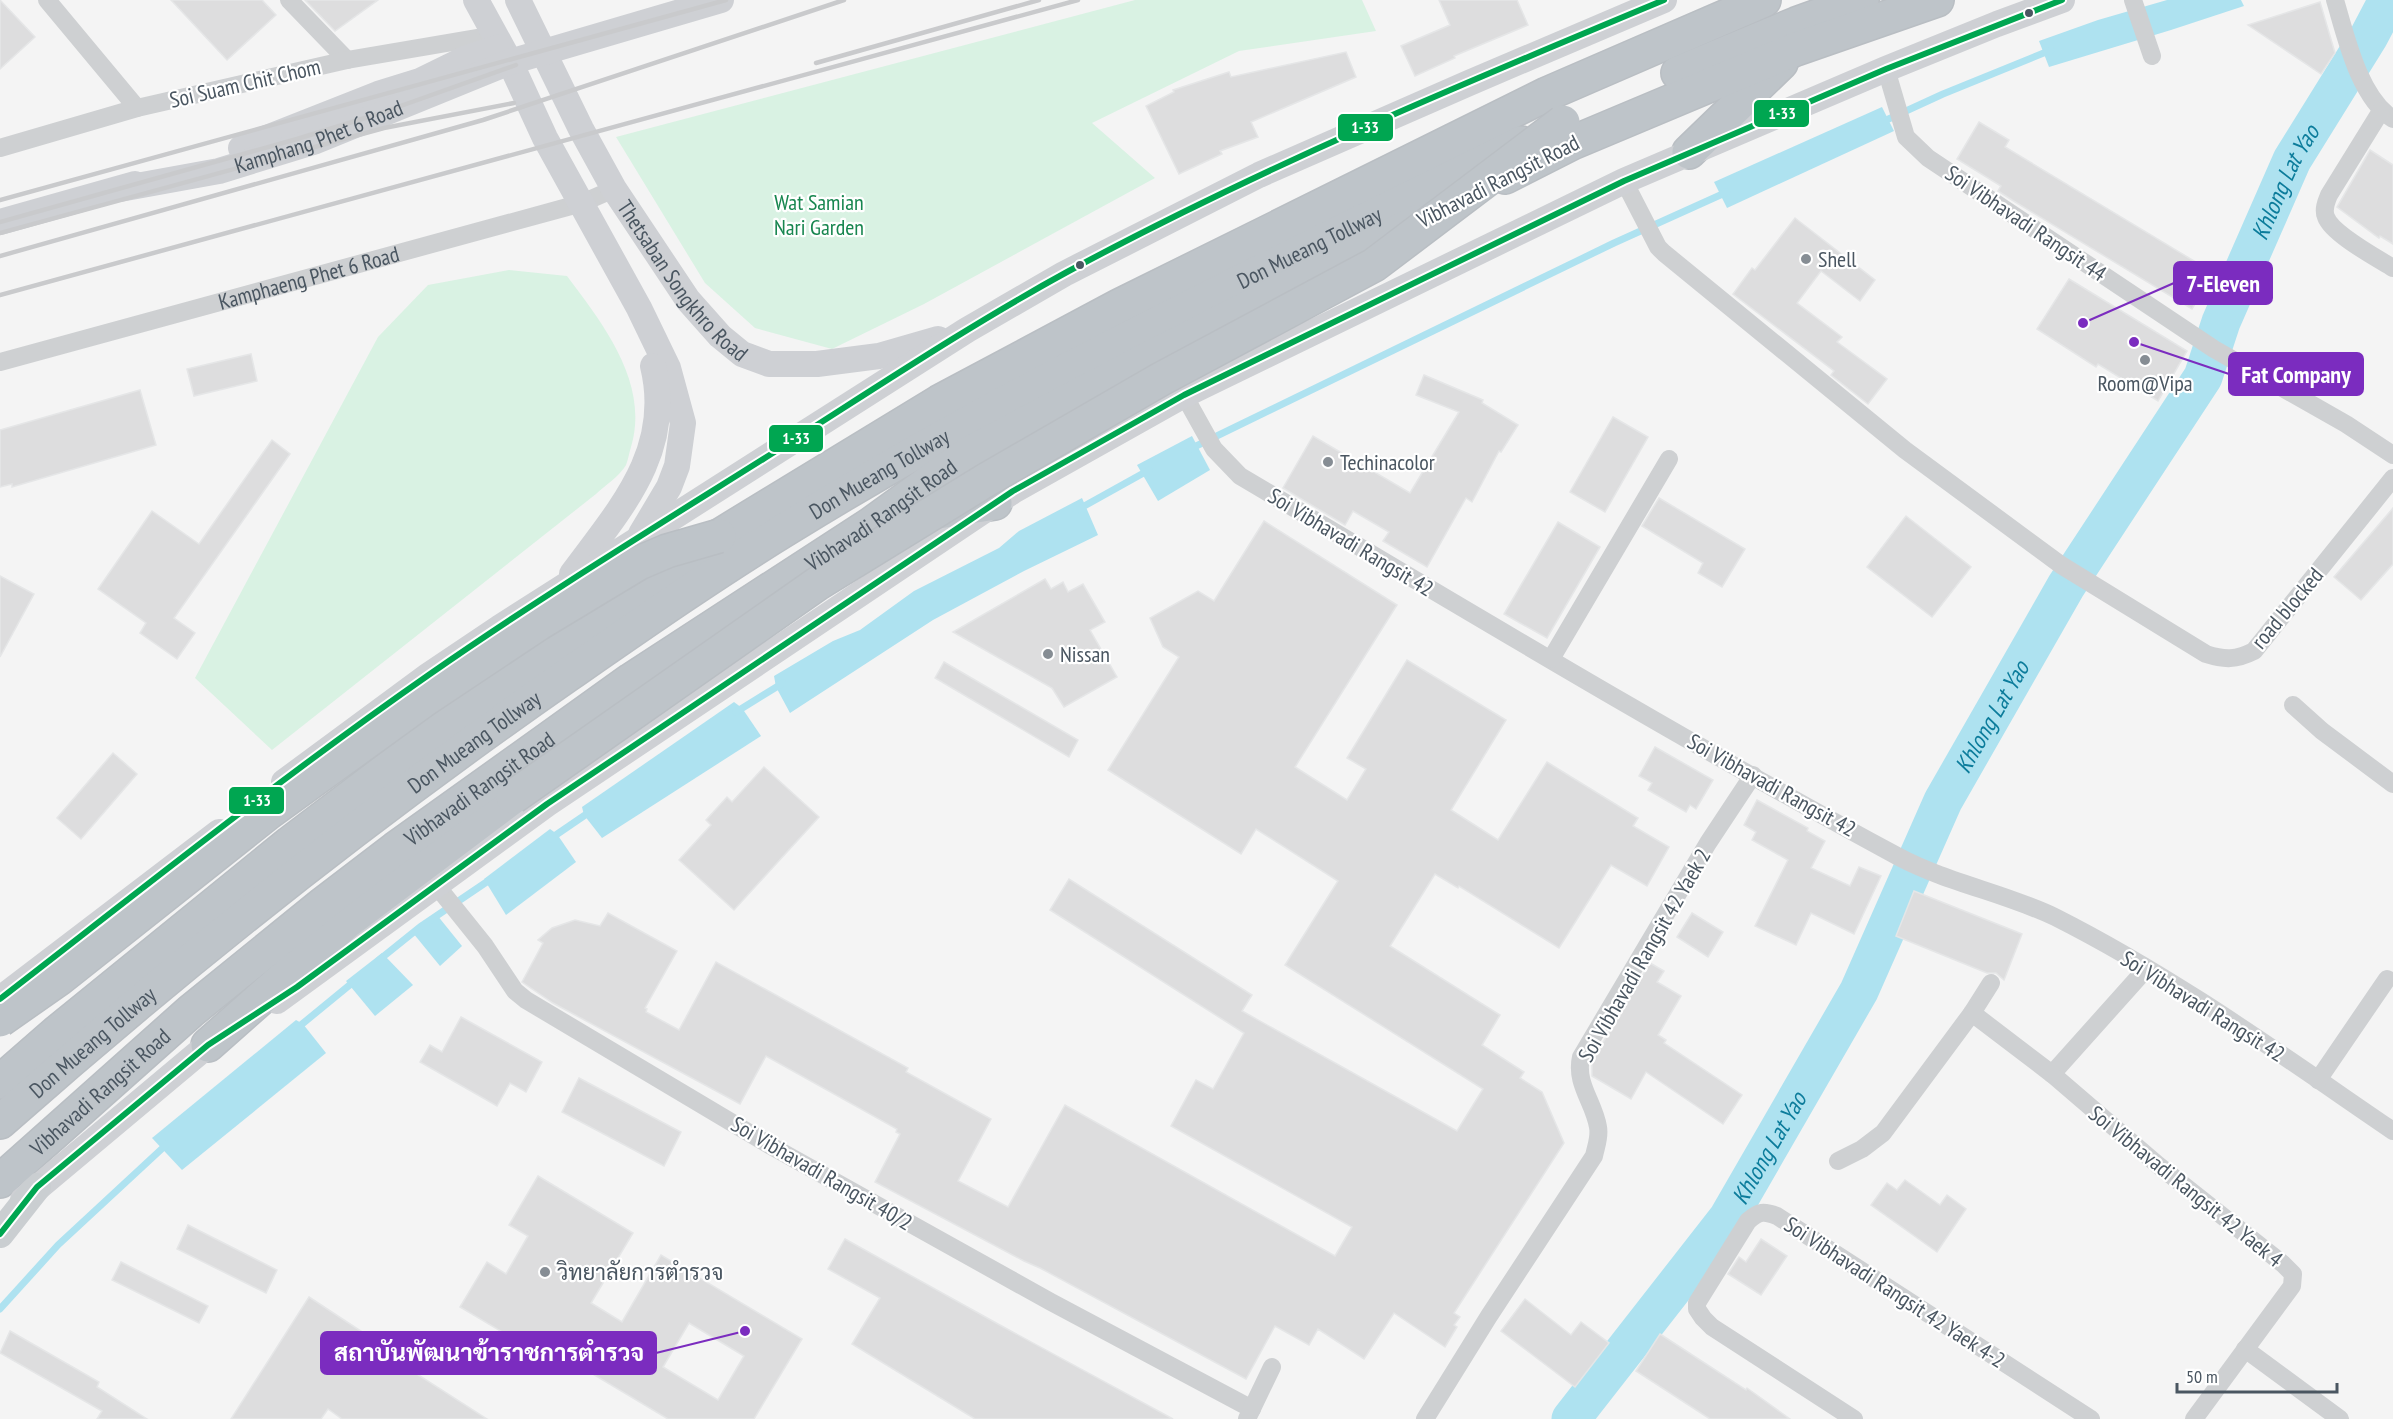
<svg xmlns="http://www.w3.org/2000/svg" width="2393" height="1419" font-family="'PT Sans Narrow',Sarabun,sans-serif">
  <rect width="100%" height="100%" fill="#f4f4f4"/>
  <g fill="#d9f2e3">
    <polygon points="1135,0 1362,0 1376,31 1239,51 1092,123 1155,178 924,304 832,349 755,328 705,283 616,137"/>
    <path d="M509,270L567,276C603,324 650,383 631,447C629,453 628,460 626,465C620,476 604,486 596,494L272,750L195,678L378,337L428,285Z"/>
  </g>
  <g fill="#aee2f0">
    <polygon points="2167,0 2241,0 2244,6 2171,30 2049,67 2039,41 2098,20"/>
    <polygon points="1882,107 1894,131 1727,208 1714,182"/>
    <polygon points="1192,436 1210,470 1158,501 1137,465"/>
    <polygon points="1082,498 1098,535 1024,571 933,620 790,713 776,687 774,676 833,641 860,630 914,591 999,548 1019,531"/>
    <polygon points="734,702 742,708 761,736 602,838 584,815 582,807"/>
    <polygon points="550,829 557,834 576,862 506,915 484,879"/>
    <polygon points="437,915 462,946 440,966 413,933"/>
    <polygon points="382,953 413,985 375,1016 346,981"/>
    <polygon points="296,1020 303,1024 326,1053 182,1170 152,1138"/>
  </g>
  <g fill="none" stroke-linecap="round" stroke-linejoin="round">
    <g stroke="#aee2f0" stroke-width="7">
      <polyline points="1882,122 1943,94 2051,50"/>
      <polyline points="1190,449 1614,243 1727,192"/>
      <polyline points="1077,510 1149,470"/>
      <polyline points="736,712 783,683"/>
      <polyline points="550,839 591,811"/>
      <polyline points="379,960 420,927 491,879"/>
      <polyline points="296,1029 357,979"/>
      <polyline points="0,1309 58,1245 167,1144"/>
    </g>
    <path stroke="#aee2f0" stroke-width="39" id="s1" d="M1571,1419L1728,1218L1859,991L1943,801L2066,586L2203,377L2221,322L2292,160L2369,36L2388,0"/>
  </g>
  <g fill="#ddddde" stroke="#e5e6e7" stroke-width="1.5" fill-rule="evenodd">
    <polygon points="0,0 35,37 0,69"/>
    <polygon points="171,0 262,0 276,15 227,60"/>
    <polygon points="305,0 378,0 335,31"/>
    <polygon points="1439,0 1517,0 1528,25 1454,56 1455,58 1415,76 1401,46 1450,25"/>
    <polygon points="2320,2 2335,53 2321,74 2248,25"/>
    <polygon points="1346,52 1356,77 1251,122 1258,137 1220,151 1222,154 1179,174 1146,106 1174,92 1173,90 1229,72 1231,77"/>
    <polygon points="1979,122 2009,140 2005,147 2214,273 2192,309 2012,200 1998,191 2001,186 1957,159"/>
    <polygon points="2370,150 2393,165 2393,244 2380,236 2379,238 2337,207"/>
    <polygon points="1795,218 1875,280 1860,301 1821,271 1797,303 1842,337 1837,342 1887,379 1868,404 1831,375 1834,371 1733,294 1752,268 1755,270"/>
    <polygon points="2069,279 2187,351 2158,401 2098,364 2096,367 2037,329"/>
    <polygon points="251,354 257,381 194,396 187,369"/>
    <polygon points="1424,375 1483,400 1482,403 1518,425 1501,452 1499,451 1472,502 1466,498 1427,567 1383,541 1389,532 1353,511 1345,525 1283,488 1313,436 1410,493 1459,412 1416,395"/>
    <polygon points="140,390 156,445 12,487 12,484 0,487 0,430"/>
    <polygon points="1613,417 1648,437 1605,512 1570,492"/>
    <polygon points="272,440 290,454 174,618 195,633 177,659 140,633 146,623 98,589 152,511 199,544"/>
    <polygon points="1659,498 1745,549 1722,587 1698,573 1703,563 1642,526"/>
    <polygon points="2393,508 2393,564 2361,600 2334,577"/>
    <polygon points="1906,516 1971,567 1932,617 1867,567"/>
    <polygon points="1264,521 1397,605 1295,767 1347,800 1366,769 1347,758 1407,660 1506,720 1451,810 1498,840 1547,762 1638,818 1633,826 1669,847 1647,886 1611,865 1559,948 1459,886 1458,888 1435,874 1390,946 1500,1015 1482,1045 1524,1072 1520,1078 1542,1092 1564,1143 1454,1313 1460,1317 1454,1325 1457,1327 1445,1347 1394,1313 1364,1359 1318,1329 1309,1345 1275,1326 1246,1379 1040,1268 1024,1261 875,1182 900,1134 896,1132 897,1129 766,1056 740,1104 553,1003 522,982 543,943 538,940 552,928 575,920 600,926 608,913 677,951 645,1008 647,1009 646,1012 679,1030 716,962 908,1068 906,1072 991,1119 958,1181 1008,1207 1065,1105 1335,1256 1352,1227 1171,1126 1196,1080 1213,1089 1244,1033 1050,910 1069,879 1252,995 1242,1011 1457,1131 1483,1089 1285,965 1338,881 1256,829 1241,854 1108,770 1179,657 1163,647 1150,618 1198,591 1214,601"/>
    <polygon points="1558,522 1600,547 1547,638 1504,614"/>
    <polygon points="0,576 34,594 0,657"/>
    <polygon points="1045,579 1051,589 1063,582 1068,592 1083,584 1105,622 1090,630 1117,677 1064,707 1052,688 953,632"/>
    <polygon points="944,662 1078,740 1069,757 935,678"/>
    <polygon points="1655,747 1713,780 1696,809 1690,805 1686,812 1648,790 1652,783 1639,776"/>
    <polygon points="113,753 137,774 81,839 57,818"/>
    <polygon points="764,767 819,817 734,910 679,860 711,825 706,820 727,797 732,802"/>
    <polygon points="1757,800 1808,828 1807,831 1825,841 1811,868 1850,886 1859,867 1881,876 1854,934 1811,913 1796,945 1755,926 1788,860 1752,840 1756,832 1744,825"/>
    <polygon points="1914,891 2022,934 2004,980 1996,973 1987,973 1896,936"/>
    <polygon points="1692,913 1723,932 1708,957 1677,937"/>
    <polygon points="1650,963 1664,971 1657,982 1681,996 1658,1035 1666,1040 1664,1043 1742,1095 1723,1124 1646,1072 1631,1099 1592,1076 1592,1061"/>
    <polygon points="461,1017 542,1062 526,1092 510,1083 497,1106 420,1062 430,1045 442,1052"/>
    <polygon points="579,1078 681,1132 664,1166 562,1112"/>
    <path d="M538,1176L633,1233L591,1303L622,1322L661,1255L802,1339L754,1419H668L591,1373L599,1359L569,1341L556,1364L460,1307L487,1262L506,1274L528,1236L509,1225ZM689,1323L744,1356L718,1400L663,1367Z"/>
    <polygon points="1905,1180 1940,1205 1947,1195 1966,1209 1937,1252 1871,1205 1887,1183 1897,1190"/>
    <polygon points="188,1225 277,1270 266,1293 177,1249"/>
    <polygon points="845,1239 998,1324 1173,1419 975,1419 852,1344 880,1298 828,1269"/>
    <polygon points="1761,1239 1787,1256 1761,1295 1728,1274 1739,1257 1746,1262"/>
    <polygon points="121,1262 208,1306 199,1323 112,1280"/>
    <polygon points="309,1297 373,1339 370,1344 487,1419 342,1419 328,1409 321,1419 231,1419"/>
    <polygon points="1525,1299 1571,1335 1581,1322 1609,1343 1575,1387 1501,1331"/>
    <polygon points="10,1331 99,1382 97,1387 147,1419 97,1419 102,1411 0,1353"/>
    <polygon points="1660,1334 1746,1390 1747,1388 1790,1419 1710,1419 1636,1371"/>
  </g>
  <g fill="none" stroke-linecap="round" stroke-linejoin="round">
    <g stroke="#b9bec3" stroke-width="36">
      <g id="highway">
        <polyline points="1678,73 1796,24 1862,0"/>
        <polyline points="1689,152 1781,63"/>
        <polyline points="1505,177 1572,143 1796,49 1937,0"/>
        <polyline points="932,513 995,503"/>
        <polyline points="208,1045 348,921 513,797"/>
        <polyline points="0,1082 56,1033 290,843 443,727 719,536 939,402 1119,306 1547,94 1764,0"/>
        <path id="s5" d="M0,1122C181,962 369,813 566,676C638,626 711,575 786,529C1021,383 1274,266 1521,143"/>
        <path id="s6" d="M0,1181L191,1011L323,904L395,849L631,680L871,524L969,453L1147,359L1416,222"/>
      </g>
    </g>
    <g stroke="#ced0d2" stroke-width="18">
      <polyline points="47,0 137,108"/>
      <polyline points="289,0 347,60"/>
      <polyline points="2133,0 2152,56"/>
      <path d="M2335,0C2346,37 2359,97 2393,119"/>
      <polyline points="1886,69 1906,137 1928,158 2214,349 2346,424 2393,455"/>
      <path d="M2381,111L2329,195C2326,202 2323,210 2326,217C2332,234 2377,258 2393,268"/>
      <polyline points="0,148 137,108 347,60 494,35"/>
      <path d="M1624,181L1658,247L1664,253L1905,450L2061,565L2206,654C2225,660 2236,660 2254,651L2393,478"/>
      <path id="s2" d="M0,362L582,203L614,189"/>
      <path d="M1184,395L1214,449L1240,476C1458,605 1676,737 1899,857C1948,883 2005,893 2055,917C2174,977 2283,1056 2393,1131"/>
      <polyline points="1551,659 1669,459"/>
      <polyline points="2293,705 2322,731 2393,784"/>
      <polyline points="436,885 485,946 515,991 526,1000 771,1146 1051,1302 1252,1409"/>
      <polyline points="2146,969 2052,1074 2158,1165 2283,1264 2293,1274 2292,1286 2194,1419"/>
      <polyline points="1972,1013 2052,1074"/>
      <polyline points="2318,1080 2387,979"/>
      <polyline points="1838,1161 1862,1149 1883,1133 1972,1013 1991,983"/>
      <polyline points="2245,1349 2340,1419"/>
      <polyline points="1247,1419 1272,1367"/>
      <path d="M1425,1419L1489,1316L1594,1156C1596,1146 1600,1137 1598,1127C1594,1102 1575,1084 1581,1057L1708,843L1753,775"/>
      <path d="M1854,1419L1712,1327L1703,1318L1697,1309V1303L1748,1221C1759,1211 1764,1211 1777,1216L2091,1419"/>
    </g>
    <g stroke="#ced0d4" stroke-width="26">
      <polyline points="476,0 510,62 545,138 639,308 668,368 683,423 677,466 669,487 641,534"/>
      <path id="s3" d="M518,0L581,129L614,189L688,300L720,336L742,354L769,364H817L879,356L938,339"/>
      <polyline points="241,148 378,94 420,81 467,58 500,47"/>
      <path id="s4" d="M120,189L219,171L316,141L510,62L721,0"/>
      <polyline points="0,222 135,184"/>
      <path d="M572,574C619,510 674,452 653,366"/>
      <polyline points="284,782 429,675 499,628 967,330 1064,274 1259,175 1469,83 1664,0"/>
      <polyline points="0,999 219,832"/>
      <polyline points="277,1001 547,804 1013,491 1184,395 1624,181 1886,69 1997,24 2062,0"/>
      <polyline points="23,1200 208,1045 224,1035"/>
    </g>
    <polyline stroke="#caced1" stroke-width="28" points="0,1234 37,1187"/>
    <use href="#highway" stroke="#bec4c9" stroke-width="33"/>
    <g stroke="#c9cacc" stroke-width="4.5">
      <polyline points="816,63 1039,0"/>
      <polyline points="0,200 726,0"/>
      <polyline points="0,222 297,139 378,114 516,65"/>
      <polyline points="0,233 384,128 514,103"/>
      <polyline points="0,256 483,120 844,0"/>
      <polyline points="0,295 1078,0"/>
    </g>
    <g stroke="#b9bec3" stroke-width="36" stroke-linecap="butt">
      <g id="highway-bridge">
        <polyline points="513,797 817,584 986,480 1161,379 1374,265 1563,122"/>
        <polyline points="0,1020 60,978 268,813 427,698 538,624 639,563 667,551 719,536"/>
      </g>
    </g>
    <use href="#highway-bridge" stroke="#bec4c9" stroke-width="33"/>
    <g stroke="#fff" stroke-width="10">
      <g id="bus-1">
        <path d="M0,999C142,889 282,777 430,674C545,594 665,521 784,446C877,387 970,325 1067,272C1260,168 1462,84 1664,0"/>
        <polyline points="0,1234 37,1187 208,1045 297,987 547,804 1013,491 1184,395 1624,181 1886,69 2062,0"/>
      </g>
    </g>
    <use href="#bus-1" stroke="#00a651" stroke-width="6"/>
  </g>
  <g fill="#4a5661" stroke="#fff" stroke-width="2">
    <circle cx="2029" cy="13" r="5"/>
    <circle cx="1080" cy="265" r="5"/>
  </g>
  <g fill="#868d94" stroke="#fff" stroke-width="2">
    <circle cx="1806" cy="259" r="6"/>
    <circle cx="2145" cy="360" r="6"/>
    <circle cx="1328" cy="462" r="6"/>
    <circle cx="1048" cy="654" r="6"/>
    <circle cx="545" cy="1272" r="6"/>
  </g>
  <g text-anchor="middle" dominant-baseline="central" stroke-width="4.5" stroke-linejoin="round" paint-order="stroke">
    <g font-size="22" fill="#4a5661" stroke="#fff">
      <text transform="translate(245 83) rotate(-13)">Soi Suam Chit Chom</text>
      <text stroke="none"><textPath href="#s4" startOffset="206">Kamphang Phet 6 Road</textPath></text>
      <text transform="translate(1498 181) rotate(-27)">Vibhavadi Rangsit Road</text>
      <text transform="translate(2026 223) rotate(34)">Soi Vibhavadi Rangsit 44</text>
      <text stroke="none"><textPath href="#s5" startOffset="1580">Don Mueang Tollway</textPath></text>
      <text stroke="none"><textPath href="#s3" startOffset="327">Thetsaban Songkhro Road</textPath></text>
      <text stroke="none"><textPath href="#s2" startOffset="320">Kamphaeng Phet 6 Road</textPath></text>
      <text stroke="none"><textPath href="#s5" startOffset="1094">Don Mueang Tollway</textPath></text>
      <text stroke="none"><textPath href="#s6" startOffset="1106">Vibhavadi Rangsit Road</textPath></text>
      <text transform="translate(1351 542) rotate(31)">Soi Vibhavadi Rangsit 42</text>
      <text transform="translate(2287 608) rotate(-50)">road blocked</text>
      <text stroke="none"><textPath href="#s5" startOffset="608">Don Mueang Tollway</textPath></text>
      <text transform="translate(1772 785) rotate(29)">Soi Vibhavadi Rangsit 42</text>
      <text stroke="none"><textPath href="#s6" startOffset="620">Vibhavadi Rangsit Road</textPath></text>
      <text transform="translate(1644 955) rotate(-60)">Soi Vibhavadi Rangsit 42 Yaek 2</text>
      <text transform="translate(2203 1006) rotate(32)">Soi Vibhavadi Rangsit 42</text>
      <text stroke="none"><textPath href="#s5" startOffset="122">Don Mueang Tollway</textPath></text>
      <text stroke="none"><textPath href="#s6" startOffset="134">Vibhavadi Rangsit Road</textPath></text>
      <text transform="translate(822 1173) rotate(30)">Soi Vibhavadi Rangsit 40/2</text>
      <text transform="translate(2186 1186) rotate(39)">Soi Vibhavadi Rangsit 42 Yaek 4</text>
      <text transform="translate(1895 1292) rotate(33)">Soi Vibhavadi Rangsit 42 Yaek 4-2</text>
    </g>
    <g font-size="22" fill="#17864f" stroke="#fff">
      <text x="819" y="202">Wat Samian<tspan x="819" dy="25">Nari Garden</tspan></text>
    </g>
    <g font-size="22" fill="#4a5661" stroke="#fff" text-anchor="start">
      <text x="1818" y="259">Shell</text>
      <text x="2145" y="383" text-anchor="middle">Room@Vipa</text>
      <text x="1340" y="462">Techinacolor</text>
      <text x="1060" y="654">Nissan</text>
      <text x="557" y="1272">วิทยาลัยการตำรวจ</text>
    </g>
    <g font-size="24" font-style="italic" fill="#0c7c9b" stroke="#fff">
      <text stroke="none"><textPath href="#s1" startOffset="1434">Khlong Lat Yao</textPath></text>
      <text stroke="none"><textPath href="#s1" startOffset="822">Khlong Lat Yao</textPath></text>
      <text stroke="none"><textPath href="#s1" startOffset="336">Khlong Lat Yao</textPath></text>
    </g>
  </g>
  <path fill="none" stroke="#7b2cbf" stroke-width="2" d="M2083 323L2174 283M2134 342L2229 374M745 1331L656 1353"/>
  <g fill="#7b2cbf" stroke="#fff" stroke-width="2">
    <circle cx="2083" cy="323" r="6"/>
    <circle cx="2134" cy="342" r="6"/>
    <circle cx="745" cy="1331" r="6"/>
  </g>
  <g fill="#7b2cbf" stroke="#7b2cbf" stroke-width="2">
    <rect x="2174" y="262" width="98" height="42" rx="6"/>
    <rect x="2229" y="353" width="134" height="42" rx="6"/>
    <rect x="321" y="1332" width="335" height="42" rx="6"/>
  </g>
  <g font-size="24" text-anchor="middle" font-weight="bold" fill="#fff">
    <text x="2223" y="292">7-Eleven</text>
    <text x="2296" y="383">Fat Company</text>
    <text x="489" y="1361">สถาบันพัฒนาข้าราชการตำรวจ</text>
  </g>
  <g stroke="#fff" stroke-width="2">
    <rect x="1753" y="99" width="57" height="29" rx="6" fill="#00a651"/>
    <rect x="1337" y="113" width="57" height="29" rx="6" fill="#00a651"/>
    <rect x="768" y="424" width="56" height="29" rx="6" fill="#00a651"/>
    <rect x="228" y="786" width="57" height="29" rx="6" fill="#00a651"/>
  </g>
  <g font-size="16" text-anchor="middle" font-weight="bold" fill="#fff">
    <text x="1782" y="119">1-33</text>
    <text x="1365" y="133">1-33</text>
    <text x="796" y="444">1-33</text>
    <text x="257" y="806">1-33</text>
  </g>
  <path d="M2177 1383v9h160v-9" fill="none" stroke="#4a5661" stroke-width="3"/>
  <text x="2186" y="1383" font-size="18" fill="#4a5661" stroke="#ffffff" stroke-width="4.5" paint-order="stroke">50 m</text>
</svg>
